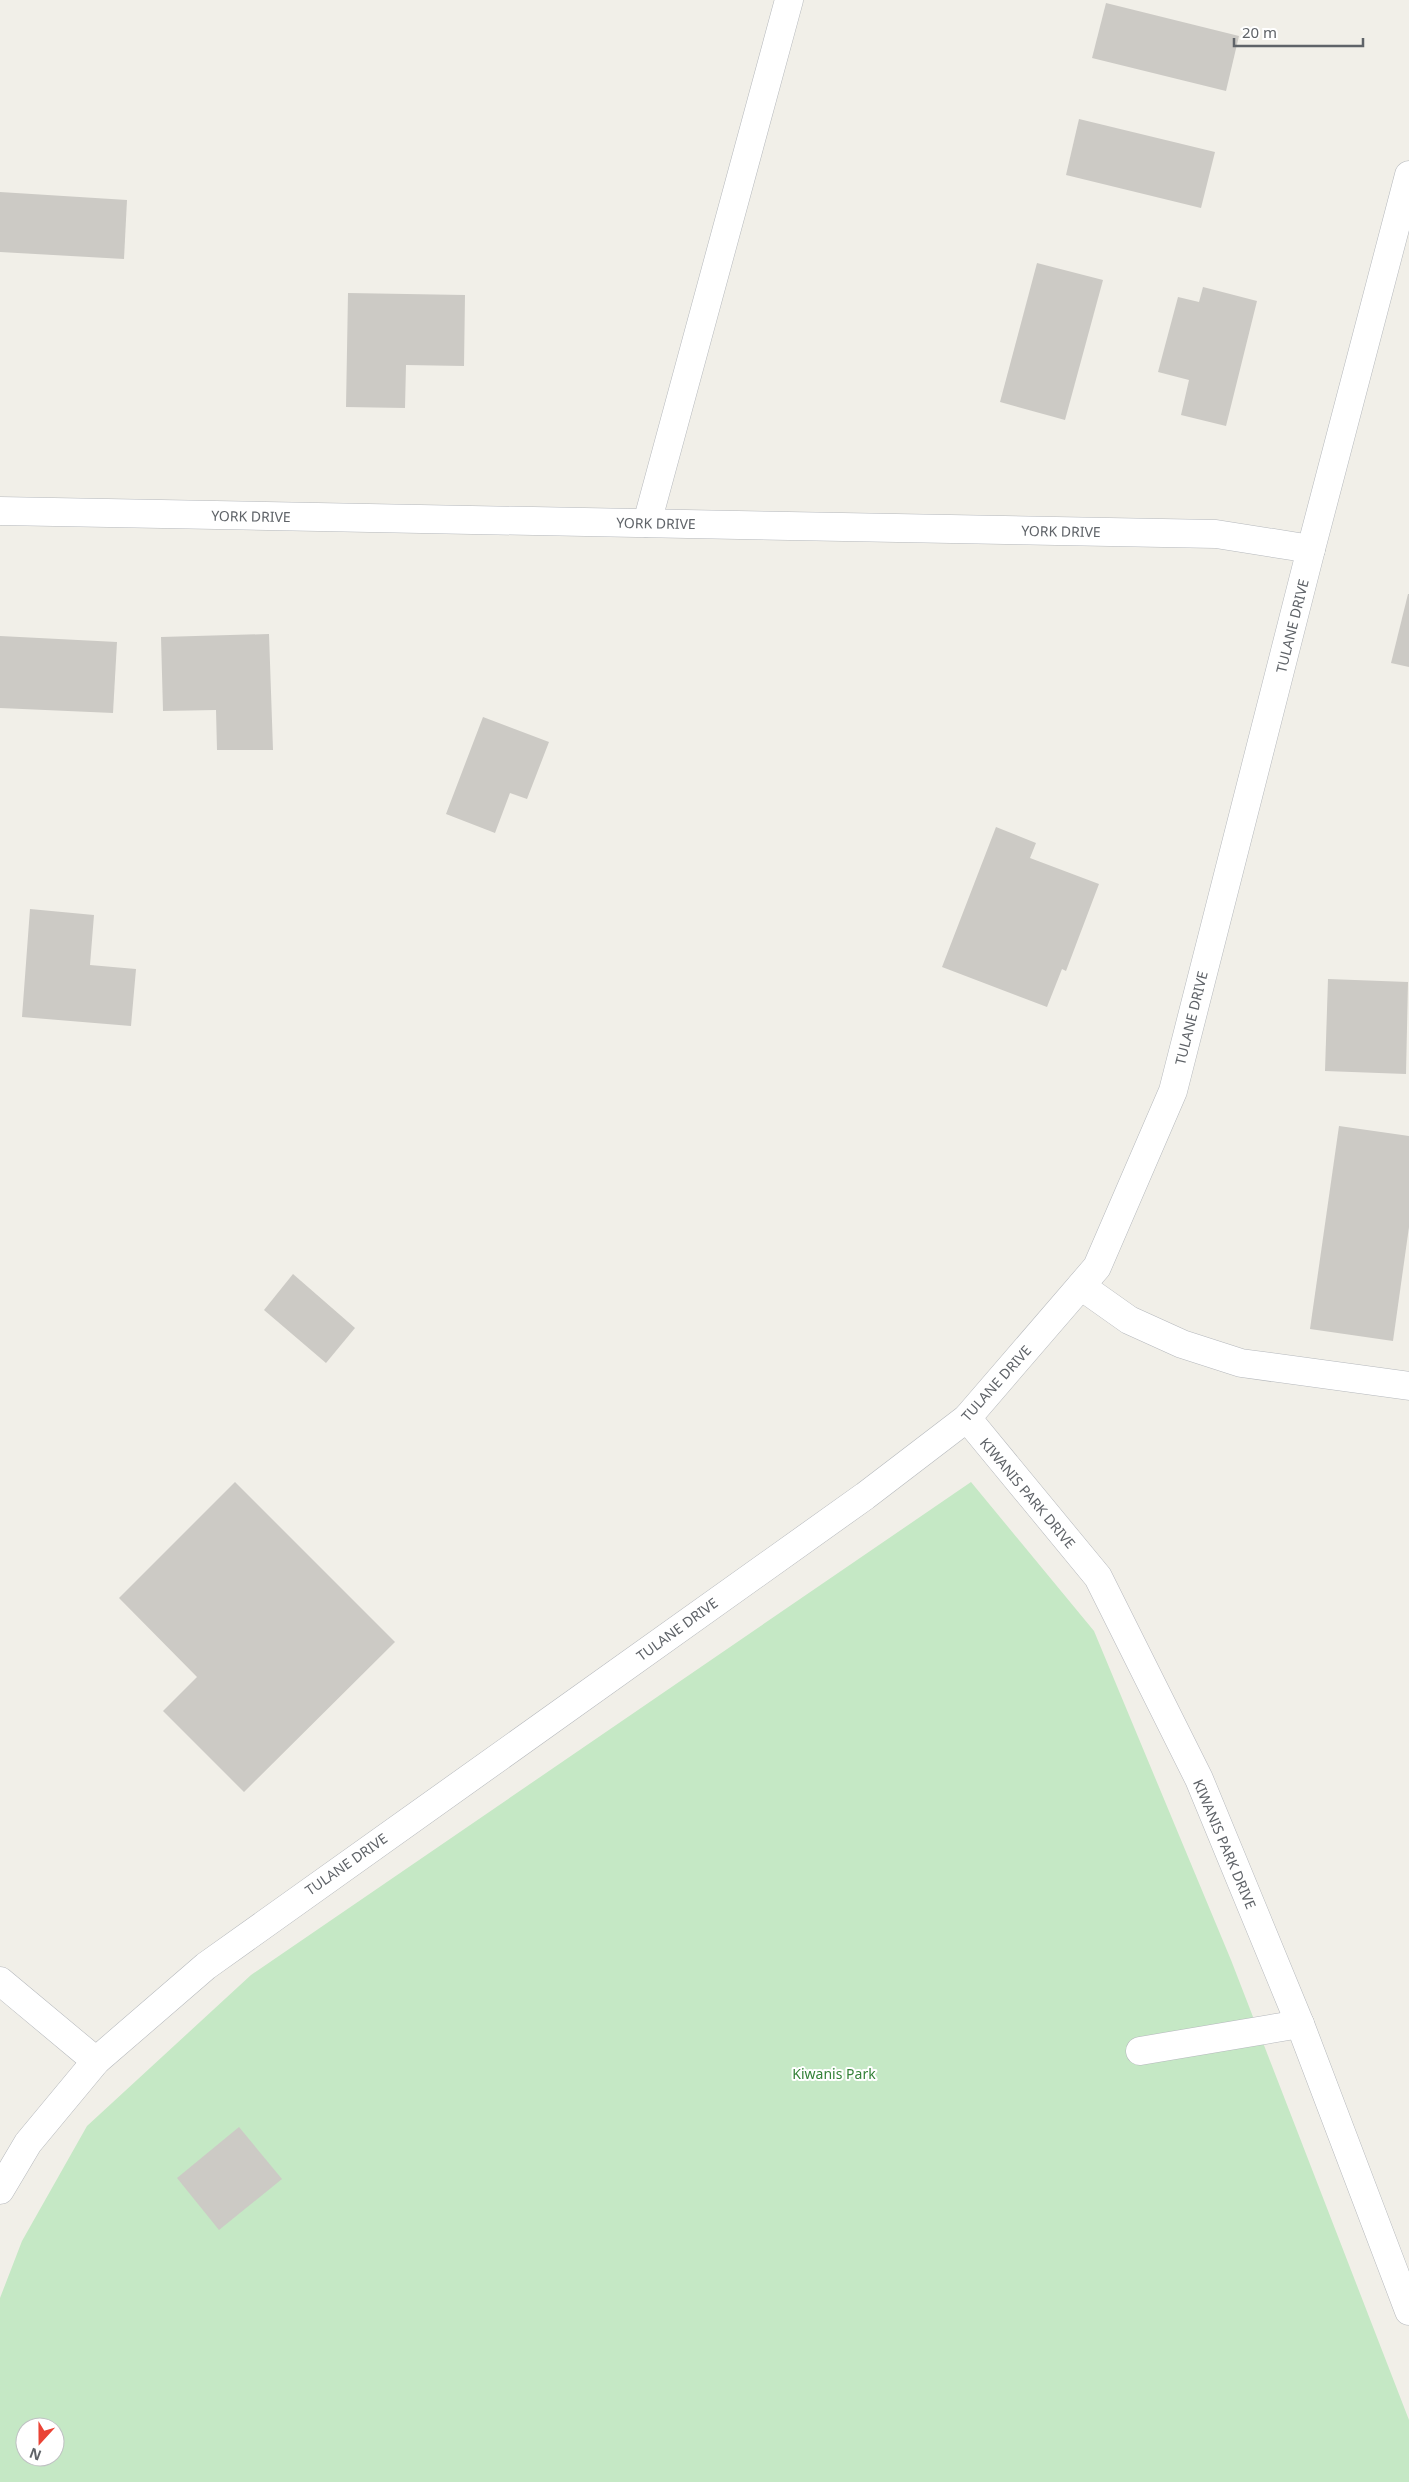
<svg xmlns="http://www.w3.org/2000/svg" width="1409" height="2482" font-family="'Noto Sans',sans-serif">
  <rect width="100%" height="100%" fill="#f1efe8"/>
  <path fill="#c5e8c5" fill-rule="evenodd" d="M971,1482L1094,1631L1231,1960L1409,2420V2482H0V2298L22,2241L87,2126L251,1975ZM25,2427H55V2457H25Z"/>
  <g fill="#cccac5">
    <polygon points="1106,3 1239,36 1226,91 1092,58"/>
    <polygon points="1079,119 1215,152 1201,208 1066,175"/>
    <polygon points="0,192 127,200 124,259 0,252"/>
    <polygon points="1037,263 1103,280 1065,420 1000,402"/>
    <polygon points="1203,287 1257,301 1226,426 1181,415 1189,380 1158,372 1178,297 1199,302"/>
    <polygon points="348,293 465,295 464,366 406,365 405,408 346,407"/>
    <polygon points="1408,594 1409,594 1409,667 1391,663"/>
    <polygon points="269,634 273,750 217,750 216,710 163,711 161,637"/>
    <polygon points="0,636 117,642 113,713 0,708"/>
    <polygon points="483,717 549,742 527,799 510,793 495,833 446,814"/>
    <polygon points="996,827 1036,843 1030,858 1099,884 1066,971 1062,969 1047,1007 942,967"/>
    <polygon points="30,909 94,915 90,965 136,969 131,1026 22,1017"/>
    <polygon points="1328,979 1408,982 1406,1074 1325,1071"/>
    <polygon points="1339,1126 1409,1136 1409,1227 1393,1341 1310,1329"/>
    <polygon points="293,1274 355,1328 326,1363 264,1310"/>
    <polygon points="235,1482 395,1642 244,1792 163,1711 197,1677 119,1598"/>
    <polygon points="239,2127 282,2179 219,2230 177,2178"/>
  </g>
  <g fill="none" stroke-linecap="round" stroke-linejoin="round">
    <g stroke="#b5b8bc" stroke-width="29">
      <g id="minor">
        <polyline points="0,511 1216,534 1311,549"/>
        <polyline points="647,523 789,0"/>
        <polyline points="1081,1286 1129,1320 1182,1344 1241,1363 1409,1386"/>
        <polyline points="967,1418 1098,1577 1199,1779 1300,2024 1409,2311"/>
        <polyline points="0,1981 96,2061"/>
        <polyline points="1140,2051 1300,2024"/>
        <polyline points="0,2190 28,2143 96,2061 206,1966 865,1496 967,1418 1097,1267 1173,1091 1311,549 1409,175"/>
      </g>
    </g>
    <use href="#minor" stroke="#fff" stroke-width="28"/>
  </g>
  <g text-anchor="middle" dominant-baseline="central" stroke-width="4" stroke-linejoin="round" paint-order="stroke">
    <g font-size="14" fill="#5f6368" stroke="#fff">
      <text transform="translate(251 516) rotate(1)">YORK DRIVE</text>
      <text transform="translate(656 523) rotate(1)">YORK DRIVE</text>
      <text transform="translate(1061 531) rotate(1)">YORK DRIVE</text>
      <text transform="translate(1292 626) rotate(-76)">TULANE DRIVE</text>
      <text transform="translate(1191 1018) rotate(-76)">TULANE DRIVE</text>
      <text transform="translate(996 1383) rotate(-48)">TULANE DRIVE</text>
      <text transform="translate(1028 1493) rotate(50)">KIWANIS PARK DRIVE</text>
      <text transform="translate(677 1629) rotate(-36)">TULANE DRIVE</text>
      <text transform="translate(1225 1844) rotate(67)">KIWANIS PARK DRIVE</text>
      <text transform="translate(346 1864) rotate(-35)">TULANE DRIVE</text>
    </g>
    <g font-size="14" fill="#348238" stroke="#fff">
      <text x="834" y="2073">Kiwanis Park</text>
    </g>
  </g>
  <g transform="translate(40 2442) rotate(201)"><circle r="24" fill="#ffffff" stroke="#bfc1c3"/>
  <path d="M0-4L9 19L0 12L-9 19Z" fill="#ea4335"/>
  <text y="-8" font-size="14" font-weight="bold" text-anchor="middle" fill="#5f6368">N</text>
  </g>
  <path d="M1234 38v8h129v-8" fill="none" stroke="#5f6368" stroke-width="2.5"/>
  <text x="1242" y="38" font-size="15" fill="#5f6368" stroke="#ffffff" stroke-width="4" paint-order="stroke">20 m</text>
</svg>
